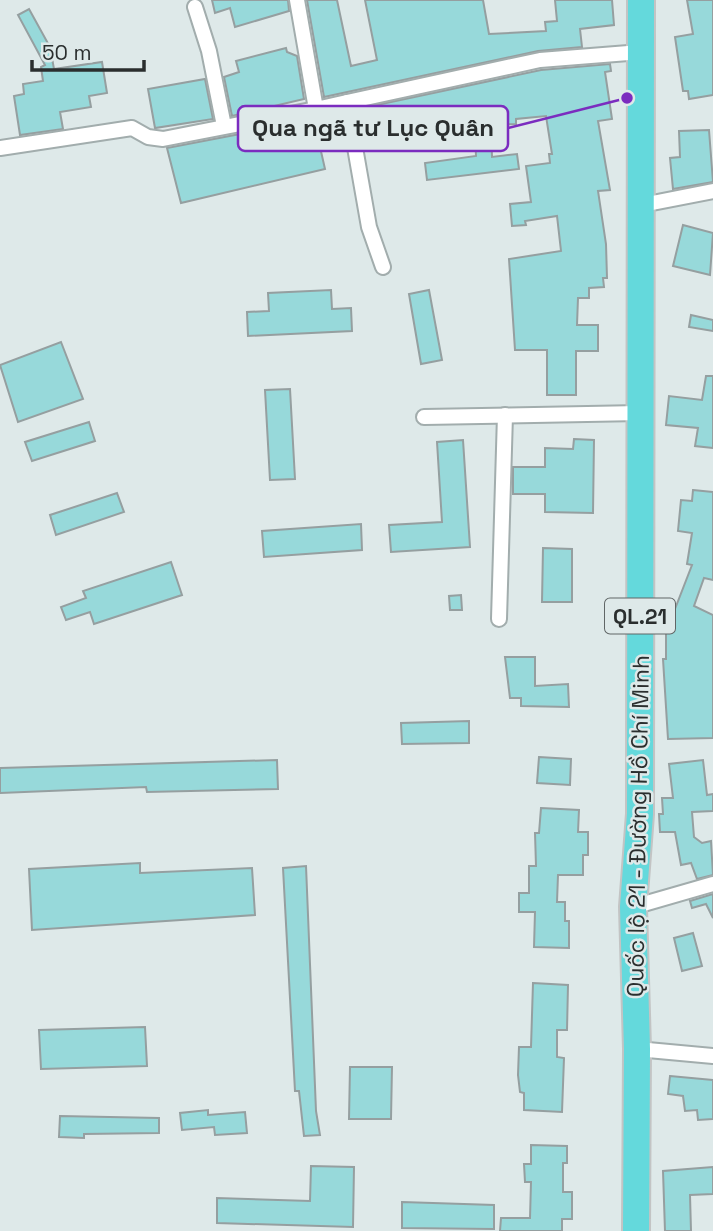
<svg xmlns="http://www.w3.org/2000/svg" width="713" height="1231" font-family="'Space Grotesk',sans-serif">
  <rect width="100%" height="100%" fill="#dee9e9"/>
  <g fill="#97d9da" stroke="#959fa0" stroke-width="2">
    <polygon points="212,0 288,0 289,11 235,27 230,8 215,13"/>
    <polygon points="307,0 337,0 351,66 377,60 365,0 483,0 489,34 546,31 545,22 557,21 555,0 612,0 614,25 580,29 582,47 538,51 324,97"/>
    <polygon points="687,0 713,0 713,95 689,99 688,91 683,91 675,37 693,34"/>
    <polygon points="29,9 50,47 54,69 102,62 107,93 89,96 91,107 60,112 63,129 20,135 14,96 24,94 23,84 43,81 41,67 45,65 18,15"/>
    <polygon points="286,48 287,52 297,56 304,99 232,116 224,77 239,72 236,61"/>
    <polygon points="610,64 611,71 605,72 612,119 598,121 610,190 598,191 606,244 607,278 603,278 604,287 589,288 589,298 578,298 577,325 598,325 598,351 576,351 576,395 547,395 547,350 515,350 509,259 561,251 557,216 525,221 526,225 512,226 510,204 531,202 526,166 550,163 549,154 552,154 546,116 516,119 516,124 491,125 492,157 517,154 519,169 427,180 425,163 476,156 475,133 464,134 463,127 425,133 426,139 386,147 383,137 372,140 367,120 360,121 358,109 541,70"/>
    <polygon points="205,79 213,119 155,128 148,89"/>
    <polygon points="339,114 344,138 340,138 340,144 320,147 325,169 181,203 167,148 297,123 298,126 325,121 324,117"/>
    <polygon points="709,130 713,182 673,189 670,158 680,157 679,131"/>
    <polygon points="683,225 713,233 710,275 673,266"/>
    <polygon points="331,290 332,309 351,308 352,331 248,336 247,312 269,311 268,293"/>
    <polygon points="429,290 442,360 421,364 409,294"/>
    <polygon points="691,315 713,320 713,331 689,327"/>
    <polygon points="61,342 83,399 18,422 0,365"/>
    <polygon points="706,376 713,376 713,448 695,446 698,428 666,425 669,396 702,400"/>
    <polygon points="290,389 295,479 270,480 265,390"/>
    <polygon points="89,422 95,441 32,461 25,442"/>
    <polygon points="574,439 594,440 593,513 545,512 545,494 513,494 513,467 545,467 545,448 573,449"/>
    <polygon points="463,440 470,547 391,552 389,525 442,522 437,442"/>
    <polygon points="693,490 713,492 713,580 704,578 694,606 713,615 713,738 668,739 663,659 666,659 666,614 673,614 692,565 687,564 692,533 678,531 681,500 692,501"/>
    <polygon points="117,493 124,512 56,535 50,515"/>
    <polygon points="361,524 362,550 264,557 262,531"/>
    <polygon points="543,548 572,549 572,602 542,602"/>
    <polygon points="171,562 182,595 94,624 90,612 66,620 61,607 86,598 83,591"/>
    <polygon points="461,595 462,610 450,610 449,596"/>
    <polygon points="505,657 535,657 535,686 568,684 569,707 521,706 521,698 510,698"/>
    <polygon points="469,721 469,743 402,744 401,723"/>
    <polygon points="539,757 571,759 570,785 537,783"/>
    <polygon points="277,760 278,789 147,792 146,787 0,793 0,768"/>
    <polygon points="703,760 707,795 713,794 713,811 692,812 694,837 702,843 711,841 713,875 697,879 691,863 681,865 675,832 660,832 659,814 663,814 662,798 673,798 669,764"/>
    <polygon points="541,808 579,810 578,832 588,832 588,855 583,855 583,875 558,875 557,902 565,902 565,921 569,921 569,948 534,947 535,912 519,912 519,893 529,893 529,866 536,866 535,833 539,833"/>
    <polygon points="140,863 140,873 252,868 255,915 32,930 29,869"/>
    <polygon points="306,866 316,1111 320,1135 304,1136 299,1091 295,1091 283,868"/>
    <polygon points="713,894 713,918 706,904 692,908 690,901"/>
    <polygon points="693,933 702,966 682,971 674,938"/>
    <polygon points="533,983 568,985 567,1030 557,1030 557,1057 564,1058 562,1112 524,1110 524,1093 520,1092 518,1075 519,1047 531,1047"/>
    <polygon points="145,1027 147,1066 41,1069 39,1030"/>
    <polygon points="350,1067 392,1067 391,1119 349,1119"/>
    <polygon points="670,1076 713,1080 713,1119 698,1120 697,1110 685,1111 683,1096 668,1094"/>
    <polygon points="208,1110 208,1115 245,1112 247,1133 215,1135 214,1127 182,1130 180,1113"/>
    <polygon points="60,1116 159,1118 159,1133 84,1134 84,1138 59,1137"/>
    <polygon points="531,1145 567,1146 567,1163 563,1163 563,1192 572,1192 572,1219 562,1219 562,1231 500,1231 501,1218 530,1218 531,1182 525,1182 524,1164 531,1164"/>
    <polygon points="311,1166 354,1167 353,1227 217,1223 217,1198 310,1201"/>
    <polygon points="713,1167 713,1194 690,1195 691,1231 665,1231 663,1171"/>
    <polygon points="402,1202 494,1205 494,1229 402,1228"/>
  </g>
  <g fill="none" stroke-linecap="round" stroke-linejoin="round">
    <g stroke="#a2adad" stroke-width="18">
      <g id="street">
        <polyline points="297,0 316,109 347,102 369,227 383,267"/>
        <polyline points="195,7 209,51 224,126"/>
        <polyline points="347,102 540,60 641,52"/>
        <polyline points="0,148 132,128 148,137 163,139 316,109"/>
        <polyline points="642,205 713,191"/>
        <polyline points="424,417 640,413"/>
        <polyline points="499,619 505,415"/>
        <polyline points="633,907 713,884"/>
        <polyline points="637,1049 713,1056"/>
      </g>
    </g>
    <g stroke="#c3c4c4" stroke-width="30">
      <polyline id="highway" points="636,1231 637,1049 633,907 640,814 641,0"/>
    </g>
    <use href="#street" stroke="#fff" stroke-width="14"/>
    <use href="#highway" stroke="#64d9dc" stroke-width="26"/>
  </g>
  <g text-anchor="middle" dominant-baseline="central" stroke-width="5" stroke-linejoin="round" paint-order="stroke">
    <rect fill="#dee9e9" stroke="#606666" stroke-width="2" x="605" y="598.5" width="70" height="35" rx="5"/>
    <g font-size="21" font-weight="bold" fill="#2a2e2e">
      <text x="640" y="616">QL.21</text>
    </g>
    <g font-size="23" fill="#2a2e2e" stroke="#dee9e9">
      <text transform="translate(638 826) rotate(-89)">Quốc lộ 21 - Đường Hồ Chí Minh</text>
    </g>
  </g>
  <path fill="none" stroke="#7b2cbf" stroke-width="2.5" d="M627 98L508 128"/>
  <circle fill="#7b2cbf" stroke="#dee9e9" stroke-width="2.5" cx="627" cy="98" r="7"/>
  <rect fill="#dee9e9" stroke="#7b2cbf" stroke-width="2.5" x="238" y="106" width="270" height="45" rx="7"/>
  <g font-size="24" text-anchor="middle" font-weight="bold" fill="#2a2e2e">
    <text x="373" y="136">Qua ngã tư Lục Quân</text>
  </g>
  <path d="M32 60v10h112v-10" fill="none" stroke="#2a2e2e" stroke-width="3.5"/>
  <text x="42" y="60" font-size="21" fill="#2a2e2e" stroke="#dee9e9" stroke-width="5" paint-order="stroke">50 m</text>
</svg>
